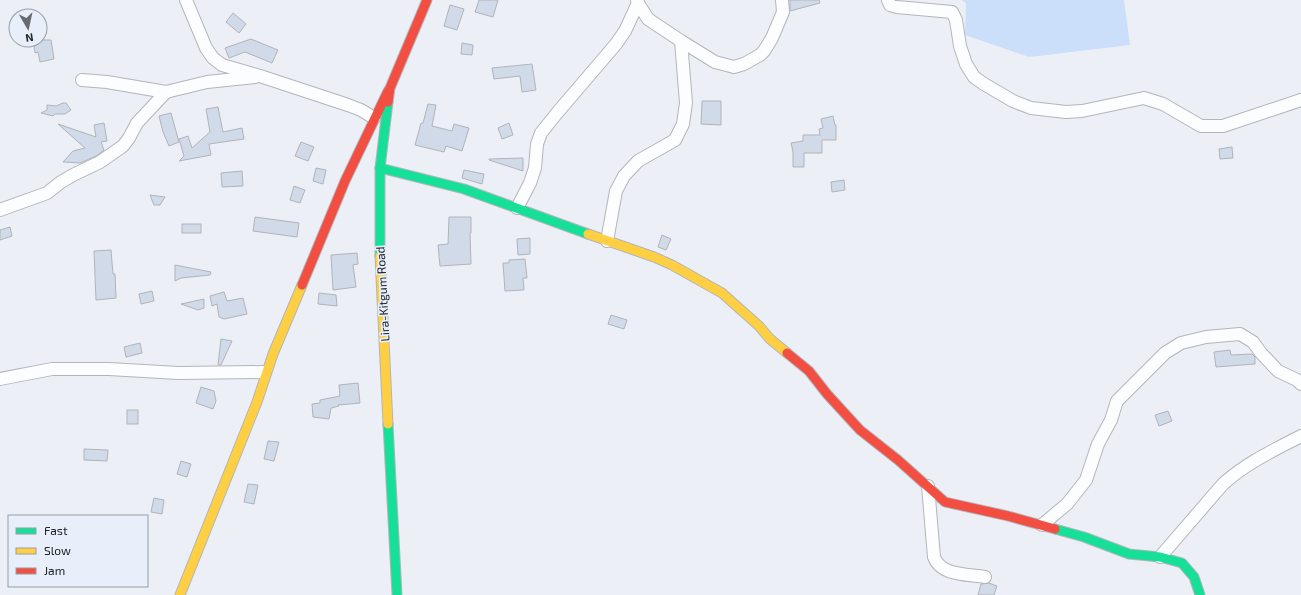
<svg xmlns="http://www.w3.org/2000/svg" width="1301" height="595" font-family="'Exo 2',sans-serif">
  <rect width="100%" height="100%" fill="#ecf0f6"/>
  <polygon fill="#cbdefa" points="961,0 1124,0 1130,45 1029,57 965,35 966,3"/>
  <g fill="#d0dae8" stroke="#b1b4b8">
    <polygon points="479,0 498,0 493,17 475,12"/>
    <polygon points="790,0 819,0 820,3 790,11"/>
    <polygon points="450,5 464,9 457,30 444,26"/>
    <polygon points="233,13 246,24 239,33 226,22"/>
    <polygon points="251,39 278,50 272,63 245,52 229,58 225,48"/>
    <polygon points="33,40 51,40 54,59 40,62 38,52 35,53"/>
    <polygon points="462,43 473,45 472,55 461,54"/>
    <polygon points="532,64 536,90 522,92 520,76 494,79 492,68"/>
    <polygon points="702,101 721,101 721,125 701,124"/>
    <polygon points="63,103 66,103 71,110 65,114 55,114 53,116 41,113 47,110 47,105 56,106"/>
    <polygon points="428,104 436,105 432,126 452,131 454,124 469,128 462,151 446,146 444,152 415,145 421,123 423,123"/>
    <polygon points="218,107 223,132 242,128 244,139 209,144 211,155 179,161 184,156 179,139 188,136 192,148 210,132 206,109"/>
    <polygon points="171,113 179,142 169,146 163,132 159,116"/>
    <polygon points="833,116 835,125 836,125 836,140 822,140 822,153 804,153 804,167 793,167 793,152 791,143 803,141 803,135 820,135 819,129 823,128 821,119"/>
    <polygon points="104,123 107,141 101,142 104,150 96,156 80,163 63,162 73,151 85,148 58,124 96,137 94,125"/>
    <polygon points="509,123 513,135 502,139 498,128"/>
    <polygon points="301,142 314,147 308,161 295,156"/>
    <polygon points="1232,147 1233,158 1220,159 1219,149"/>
    <polygon points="523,158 523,171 489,160 489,159"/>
    <polygon points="316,168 326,170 323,184 313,181"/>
    <polygon points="464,170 484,174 482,184 462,178"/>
    <polygon points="242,171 243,186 222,187 221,173"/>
    <polygon points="844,180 845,190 832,192 831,182"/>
    <polygon points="294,186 305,190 300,203 290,200"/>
    <polygon points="150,195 165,197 160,205 154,205"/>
    <polygon points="255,217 299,223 297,237 253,231"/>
    <polygon points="449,217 471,217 471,233 470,233 471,264 440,266 438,245 448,244"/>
    <rect x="182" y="224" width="19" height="9"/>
    <polygon points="10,227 12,236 0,240 0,230"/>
    <polygon points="662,235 671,239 666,250 658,247"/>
    <polygon points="530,238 530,254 518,255 517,239"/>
    <polygon points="111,250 113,274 115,274 116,298 96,300 94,251"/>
    <polygon points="357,253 358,264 353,265 356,287 333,290 331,255"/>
    <polygon points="525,259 527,278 523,278 524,290 505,291 503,263 509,263 509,260"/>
    <polygon points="175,265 211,272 210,275 181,278 175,281"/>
    <polygon points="152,291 154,301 141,304 139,294"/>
    <polygon points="224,292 227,301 243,298 247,314 224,319 219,317 217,304 212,306 210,296"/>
    <polygon points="319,293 336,295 337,306 318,304"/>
    <polygon points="204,299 204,308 198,310 181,304"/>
    <polygon points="611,315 627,320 624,329 608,324"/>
    <polygon points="221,339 232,341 221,365 218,365"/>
    <polygon points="140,343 142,353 126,357 124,347"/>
    <polygon points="1230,350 1231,355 1252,354 1255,357 1255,364 1216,367 1214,352"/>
    <polygon points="358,383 360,403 338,405 339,406 331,408 329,419 313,417 312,404 320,403 320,400 340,396 339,385"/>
    <polygon points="201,387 214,391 216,401 213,409 196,403"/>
    <rect x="127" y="410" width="11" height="14"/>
    <polygon points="1168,411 1172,421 1159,426 1155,415"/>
    <polygon points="268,441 279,442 274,461 264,459"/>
    <polygon points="84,449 108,450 107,461 84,460"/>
    <polygon points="181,461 191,464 187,477 177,474"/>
    <polygon points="248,484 258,485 254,504 244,502"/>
    <polygon points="154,498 164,500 162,514 151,512"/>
    <polygon points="989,583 997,586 994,595 978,595 981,584"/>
  </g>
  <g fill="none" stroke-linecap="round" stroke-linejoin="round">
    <g stroke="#b2b5ba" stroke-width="14">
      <g id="street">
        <polyline points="186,0 206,48 213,58 222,65 260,76 348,105 361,110 374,118"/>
        <polyline points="637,0 638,3 648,19 681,41 715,62 734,67 744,64 760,55 764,51 772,38 783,12 782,0"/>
        <polyline points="888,0 890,5 897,7 952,12 956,20 960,46 966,64 974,77 984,84 1013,101 1031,108 1066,112 1082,111 1144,98 1163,104 1201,126 1223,126 1301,100"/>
        <polyline points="82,80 107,82 166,92 207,82 255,77"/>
        <polyline points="517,208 530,183 535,168 537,144 541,133 557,113 616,44 625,31 638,3"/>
        <polyline points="0,210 47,193 61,182 73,175 100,162 123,146 129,138 137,123 166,92"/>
        <polyline points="607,241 616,191 624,176 638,161 675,140 683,124 686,103 681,41"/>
        <polyline points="0,379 52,369 109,369 178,373 265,372"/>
        <path d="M928,486L934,557C941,576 967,574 985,577"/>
        <polyline points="1042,525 1067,504 1086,480 1098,444 1111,420 1117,401 1165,353 1181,343 1206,337 1240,334 1253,342 1261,353 1278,371 1297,380 1301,384"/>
        <path d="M1160,557L1223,484C1246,463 1274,450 1301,436"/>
      </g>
    </g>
    <g stroke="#b2b5ba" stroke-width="11">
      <g id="fast">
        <polyline points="380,168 464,189 588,234"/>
        <polyline points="380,256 380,168 388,102"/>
        <polyline points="388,424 397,595"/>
        <polyline points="1055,529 1084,537 1129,554 1160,557 1182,563 1194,577 1200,595"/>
      </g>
    </g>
    <g stroke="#b2b5ba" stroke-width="11">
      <g id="slow">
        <polyline points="588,234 654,257 672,265 722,293 759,326 770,339 787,353"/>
        <polyline points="380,256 388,424"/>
        <polyline points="180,595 257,402 273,354 302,285"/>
      </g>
    </g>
    <g stroke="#b2b5ba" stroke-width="11">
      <g id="jam">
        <polyline points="388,102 390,88 427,0"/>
        <polyline points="302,285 345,181 388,91"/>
        <polyline points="787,353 809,371 827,394 860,430 898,460 945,502 1008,516 1055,529"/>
      </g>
    </g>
    <use href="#street" stroke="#fcfdfe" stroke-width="12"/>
    <use href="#fast" stroke="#16e098" stroke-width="9"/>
    <use href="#slow" stroke="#ffcf43" stroke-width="9"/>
    <use href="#jam" stroke="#f24e42" stroke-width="9"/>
  </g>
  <g text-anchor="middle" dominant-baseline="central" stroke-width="3.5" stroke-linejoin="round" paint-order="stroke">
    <g font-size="12" fill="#202327" stroke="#e8effa">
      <text transform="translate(382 294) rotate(-93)">Lira-Kitgum Road</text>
    </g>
  </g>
  <rect x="8" y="515" width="140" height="72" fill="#e8effa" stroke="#989da6"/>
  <rect x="16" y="528" width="20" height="6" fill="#16e098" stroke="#989da6"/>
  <text x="44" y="535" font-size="12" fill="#202327">Fast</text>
  <rect x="16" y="548" width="20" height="6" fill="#ffcf43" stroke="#989da6"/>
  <text x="44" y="555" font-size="12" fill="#202327">Slow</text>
  <rect x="16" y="568" width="20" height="6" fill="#f24e42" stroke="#989da6"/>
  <text x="44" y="575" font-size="12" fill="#202327">Jam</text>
  <g transform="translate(28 28) rotate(171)"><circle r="19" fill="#e8effa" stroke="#989da6"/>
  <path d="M0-3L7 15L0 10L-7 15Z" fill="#676b6f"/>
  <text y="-6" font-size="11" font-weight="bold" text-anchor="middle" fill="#202327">N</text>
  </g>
</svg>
